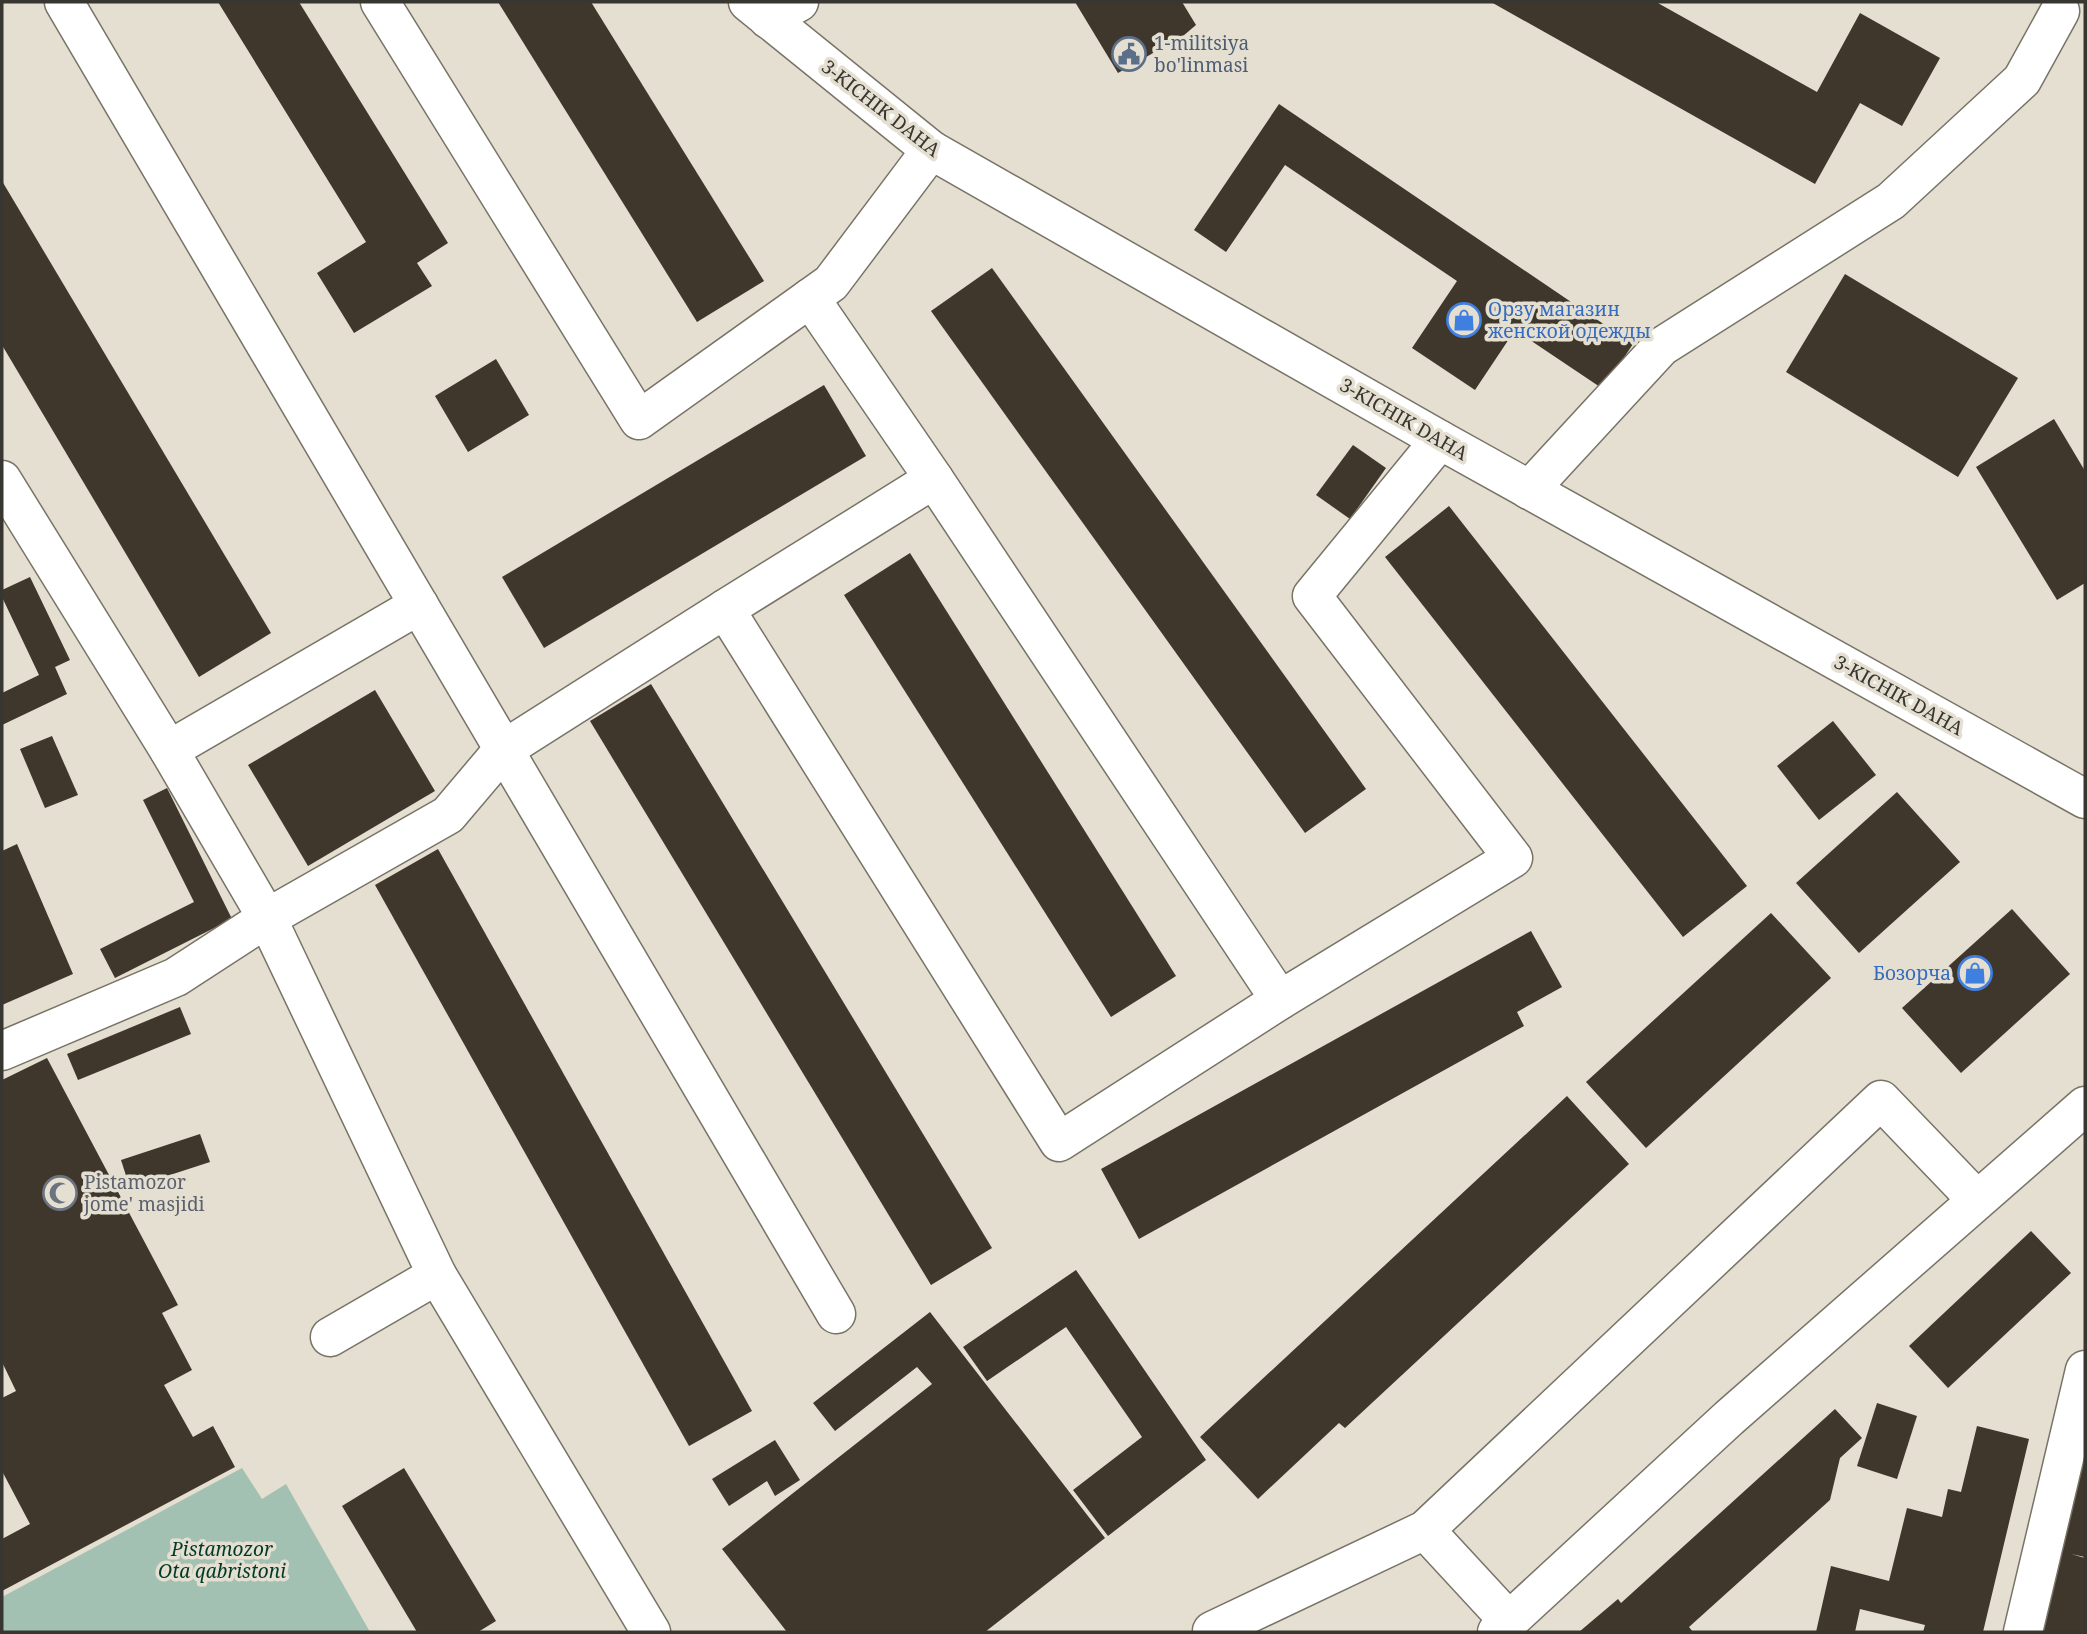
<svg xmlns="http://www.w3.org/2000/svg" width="2087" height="1634" font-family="'Noto Serif',serif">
  <rect width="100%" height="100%" fill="#e4dfd0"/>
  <polygon fill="#a2c1b3" points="242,1468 262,1499 286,1484 370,1632 2,1632 2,1597"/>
  <g fill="#3f362c">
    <polygon points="218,2 299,2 448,243 417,263 432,286 354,333 317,273 366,242"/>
    <polygon points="498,2 591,2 764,281 697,322"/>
    <polygon points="1075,2 1182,2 1196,25 1183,36 1118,73"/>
    <polygon points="1491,2 1656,2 1817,92 1860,13 1940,58 1902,126 1860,103 1815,184"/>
    <polygon points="1279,104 1633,344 1603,389 1515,330 1475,390 1412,348 1457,281 1285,165 1226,252 1194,230"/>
    <polygon points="2,181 271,633 199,677 2,345"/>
    <polygon points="992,268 1366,789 1305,833 931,311"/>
    <polygon points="1845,274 2018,378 1958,477 1786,372"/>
    <polygon points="496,359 529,415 468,452 435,396"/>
    <polygon points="824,385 866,456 544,648 502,577"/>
    <polygon points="2054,419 2085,471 2085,583 2057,600 1976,467"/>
    <polygon points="1353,445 1386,468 1350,519 1316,495"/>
    <polygon points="1449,506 1747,886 1683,937 1385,557"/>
    <polygon points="910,553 1176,976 1111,1017 844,595"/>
    <polygon points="30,577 70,660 55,667 67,694 2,725 2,693 39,675 2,597 2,590"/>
    <polygon points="651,684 992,1248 931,1285 590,721"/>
    <polygon points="375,690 435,791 308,866 248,765"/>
    <polygon points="1833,721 1876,775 1819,820 1777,766"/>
    <polygon points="52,736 78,795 45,808 20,749"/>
    <polygon points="167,788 232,919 115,978 100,949 194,902 143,800"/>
    <polygon points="1897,792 1960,862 1859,953 1796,883"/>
    <polygon points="17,844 73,974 2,1005 2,851"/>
    <polygon points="438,849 752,1411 689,1446 375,885"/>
    <polygon points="2012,909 2070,974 1961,1073 1902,1008"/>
    <polygon points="1771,913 1831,978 1646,1148 1586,1082"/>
    <polygon points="1531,931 1562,987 1517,1012 1524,1026 1139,1239 1101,1169"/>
    <polygon points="180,1007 191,1034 78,1080 67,1054"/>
    <polygon points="47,1058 178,1305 162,1313 192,1370 164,1385 193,1437 213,1426 235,1467 2,1591 2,1539 30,1524 2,1471 2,1398 16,1391 2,1362 2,1080"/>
    <polygon points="1567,1096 1629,1164 1345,1428 1339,1423 1258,1499 1200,1437"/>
    <polygon points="200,1134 210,1162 130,1188 121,1160"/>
    <polygon points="2031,1231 2071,1273 1948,1388 1909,1346"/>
    <polygon points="1076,1270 1206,1460 1108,1536 1073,1490 1142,1437 1066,1327 987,1381 963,1347"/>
    <polygon points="930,1312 1105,1538 985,1632 787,1632 722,1549 932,1384 917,1367 835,1431 813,1403"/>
    <polygon points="1877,1403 1917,1416 1897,1479 1857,1466"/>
    <polygon points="1835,1409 1862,1438 1840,1458 1830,1500 1689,1627 1693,1632 1579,1632 1618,1599 1621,1603"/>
    <polygon points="1977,1426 2029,1439 1983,1632 1923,1632 1925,1625 1860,1609 1855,1632 1816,1632 1831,1566 1889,1581 1907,1508 1942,1517 1948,1489 1961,1492"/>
    <polygon points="775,1440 800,1480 775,1496 767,1481 729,1506 712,1479"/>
    <polygon points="2085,1447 2085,1557 2071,1554 2085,1558 2085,1632 2032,1632"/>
    <polygon points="404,1468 496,1621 478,1632 417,1632 342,1506"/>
  </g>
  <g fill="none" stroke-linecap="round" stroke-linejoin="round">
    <g stroke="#787366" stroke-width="41">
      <g id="minor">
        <polyline points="64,2 836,1314"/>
        <polyline points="380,2 639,420 831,283 931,150"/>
        <polyline points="748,2 931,150 1440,440 2085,799"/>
        <polyline points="768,19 799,2"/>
        <polyline points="810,298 934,479 1280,1000 1513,858 1312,596 1440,440"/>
        <polyline points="934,479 725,609 1059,1142 1280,1000"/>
        <polyline points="2,480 169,750 267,918 437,1275 651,1632"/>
        <polyline points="1529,490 1661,347 1891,201 2022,80 2060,11"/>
        <polyline points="169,750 419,605"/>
        <polyline points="2,1051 176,977 267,918 448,815 503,750 725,609"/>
        <polyline points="330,1337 437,1275"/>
        <polyline points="1425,1530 1509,1621"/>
        <polyline points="1212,1631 1425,1530 1881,1100 1977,1200"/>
        <polyline points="1497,1632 1729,1418 2085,1106"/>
        <polyline points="2023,1632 2085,1370"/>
      </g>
    </g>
    <use href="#minor" stroke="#fff" stroke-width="38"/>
  </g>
  <defs>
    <g id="civic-ring" transform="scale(1.75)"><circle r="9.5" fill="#e4dfd0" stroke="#5c6f8a" stroke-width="1.5"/><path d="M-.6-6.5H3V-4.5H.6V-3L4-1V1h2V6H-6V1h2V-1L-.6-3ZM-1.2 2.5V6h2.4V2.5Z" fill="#5c6f8a"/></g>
    <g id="shop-ring" transform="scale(1.75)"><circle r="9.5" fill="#e4dfd0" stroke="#3f7fe0" stroke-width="1.5"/><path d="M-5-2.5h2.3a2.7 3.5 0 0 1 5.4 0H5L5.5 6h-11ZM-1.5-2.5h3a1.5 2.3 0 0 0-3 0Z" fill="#3f7fe0"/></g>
    <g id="mosque-ring" transform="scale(1.75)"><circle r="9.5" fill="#e4dfd0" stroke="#6b7280" stroke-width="1.5"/><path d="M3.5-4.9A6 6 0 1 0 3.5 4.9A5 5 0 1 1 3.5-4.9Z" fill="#6b7280"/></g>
  </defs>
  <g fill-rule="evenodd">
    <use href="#civic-ring" x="1129" y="54"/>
    <use href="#shop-ring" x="1464" y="320"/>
    <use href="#shop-ring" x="1975" y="973"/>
    <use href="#mosque-ring" x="60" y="1193"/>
  </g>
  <g text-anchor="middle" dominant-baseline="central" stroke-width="7" stroke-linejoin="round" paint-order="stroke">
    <g font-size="19" fill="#4e5e75" stroke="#e4dfd0" text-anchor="start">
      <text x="1154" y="43">1-militsiya<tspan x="1154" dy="22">bo'linmasi</tspan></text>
    </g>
    <g font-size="19" fill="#383630" stroke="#e4dfd0">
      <text transform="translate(881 108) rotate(38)">3-KICHIK DAHA</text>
      <text transform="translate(1404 419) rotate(30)">3-KICHIK DAHA</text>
      <text transform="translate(1899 695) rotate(29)">3-KICHIK DAHA</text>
    </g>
    <g font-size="19" fill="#366cbe" stroke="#e4dfd0" text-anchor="start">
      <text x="1488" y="309">Орзу магазин<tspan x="1488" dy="22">женской одежды</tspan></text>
      <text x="1951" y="973" text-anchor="end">Бозорча</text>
    </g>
    <g font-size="19" fill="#5b616d" stroke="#e4dfd0" text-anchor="start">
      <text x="84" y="1182">Pistamozor<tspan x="84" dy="22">jome' masjidi</tspan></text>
    </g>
    <g font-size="19" font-style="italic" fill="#003a27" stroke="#e4dfd0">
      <text x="222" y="1549">Pistamozor<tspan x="222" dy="22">Ota qabristoni</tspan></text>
    </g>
  </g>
  <rect width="2087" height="1634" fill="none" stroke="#383630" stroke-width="7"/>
</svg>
